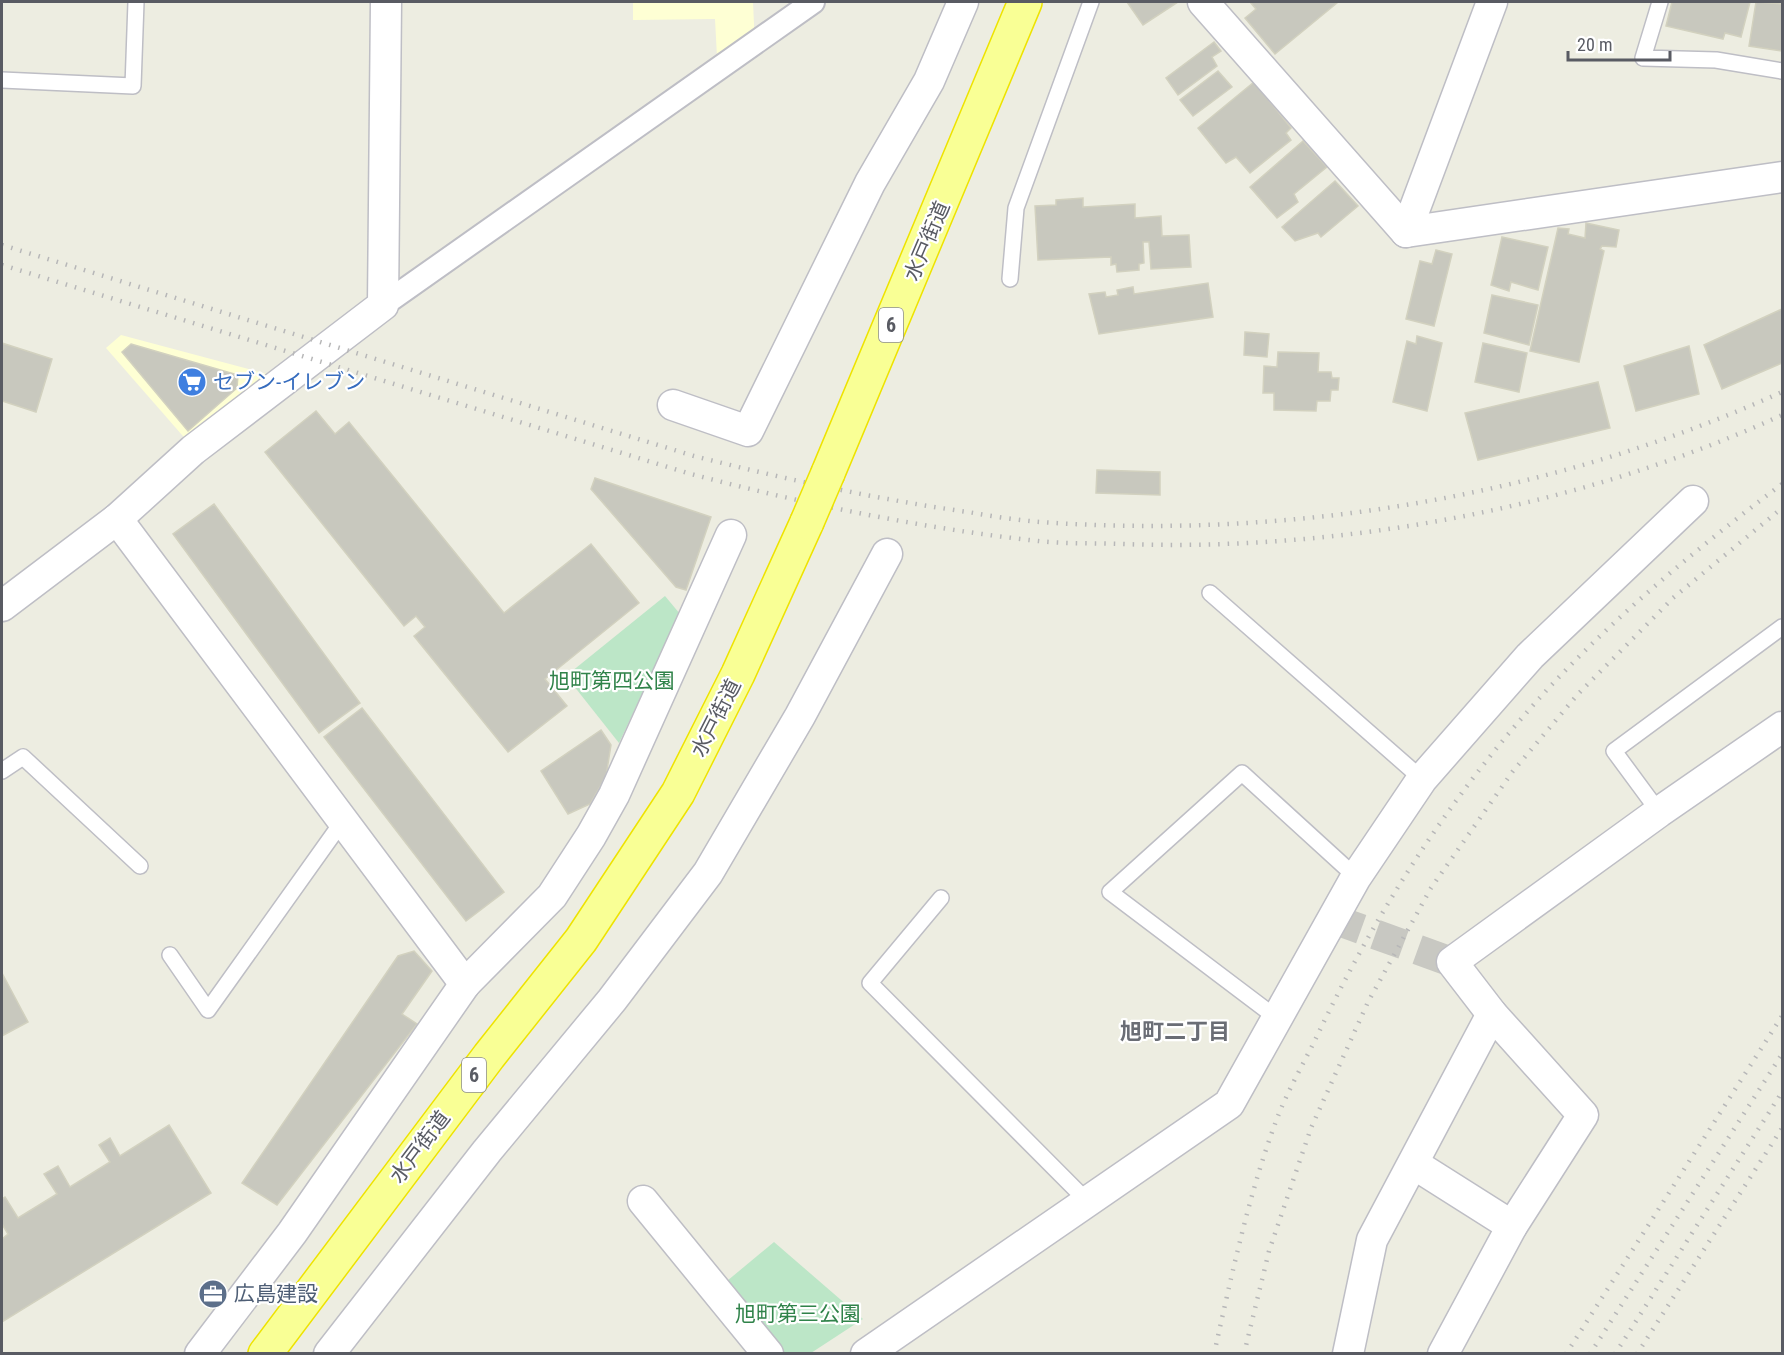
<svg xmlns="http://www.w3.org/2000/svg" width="1784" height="1355" font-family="'Roboto Condensed','Noto Sans JP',sans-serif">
  <rect width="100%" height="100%" fill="#edede1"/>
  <g fill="#feffd4">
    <polygon points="633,2 753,2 755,47 718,76 715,19 633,20"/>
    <polygon points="121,335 282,378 189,443 106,348"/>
  </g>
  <g fill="#bce6c7">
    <polygon points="665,596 680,614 619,743 566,676"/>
    <polygon points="774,1242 863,1319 811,1353 778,1353 727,1281"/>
  </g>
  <g fill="#c8c8be" stroke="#d2d1bf" stroke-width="1.5">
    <polygon points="1127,2 1178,2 1143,25"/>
    <polygon points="1250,2 1335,2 1337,3 1275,54 1245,18 1256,9"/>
    <polygon points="1672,2 1750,2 1741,37 1725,33 1723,39 1666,26"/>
    <polygon points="1756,2 1782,4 1782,51 1749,46"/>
    <polygon points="1214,42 1221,51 1212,57 1217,66 1178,95 1166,78"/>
    <polygon points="1218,71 1232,87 1193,116 1180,100"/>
    <polygon points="1254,82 1291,128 1286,133 1291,140 1250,173 1236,157 1226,163 1198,128"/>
    <polygon points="1303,141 1327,167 1294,194 1298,202 1277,218 1250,187"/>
    <polygon points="1335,181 1358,206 1321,237 1318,233 1295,241 1282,227"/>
    <polygon points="1083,198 1083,207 1135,204 1135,218 1161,216 1162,236 1189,235 1191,267 1151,269 1149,242 1143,242 1144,263 1139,264 1139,270 1117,272 1116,264 1111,265 1111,257 1038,260 1035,206 1056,205 1056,200"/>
    <polygon points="1586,223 1619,230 1616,247 1602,246 1600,249 1604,251 1579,362 1530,351 1558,228 1569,229 1568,234 1585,238"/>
    <polygon points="1502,237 1548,247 1538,290 1511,282 1509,291 1491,285"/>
    <polygon points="1436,250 1452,254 1434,326 1406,319 1420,261 1432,264"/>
    <polygon points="1208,283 1213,317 1099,334 1089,294 1105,292 1106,297 1118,295 1117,290 1133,287 1134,294"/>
    <polygon points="1492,295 1538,305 1529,345 1484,333"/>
    <polygon points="1782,309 1782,363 1722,389 1704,345"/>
    <polygon points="1245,332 1269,334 1267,357 1244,355"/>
    <polygon points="1417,336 1442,343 1427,411 1393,402 1407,341 1416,344"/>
    <polygon points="2,343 52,359 36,412 2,401"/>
    <polygon points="1483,343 1527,353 1519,392 1475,382"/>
    <polygon points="131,344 238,375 237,388 188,431 122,352"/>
    <polygon points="1689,346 1699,394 1636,411 1624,366"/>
    <polygon points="1278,352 1319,353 1318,372 1331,372 1332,378 1339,378 1338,390 1331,390 1330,401 1317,401 1316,411 1274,410 1274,393 1263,393 1264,366 1277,367"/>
    <polygon points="1598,382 1610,428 1478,460 1465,413"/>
    <polygon points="316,411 335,434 349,422 504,613 591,544 639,603 545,679 567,706 508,752 414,636 425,627 416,616 404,626 265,452"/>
    <polygon points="1097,470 1160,472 1160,495 1096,493"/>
    <polygon points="595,478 711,517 686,590 676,587 591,489"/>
    <polygon points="214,504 360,703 319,733 173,534"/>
    <polygon points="362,708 504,892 466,921 324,737"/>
    <polygon points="601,730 611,745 606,776 590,804 568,814 541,771"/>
    <polygon points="414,951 432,971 402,1014 417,1024 277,1205 242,1183 398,956"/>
    <polygon points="2,973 28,1022 2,1036"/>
    <polygon points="169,1125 211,1193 2,1322 2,1239 8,1234 2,1224 2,1199 5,1197 18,1218 57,1194 44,1174 58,1166 70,1187 110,1162 99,1145 110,1138 120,1156"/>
  </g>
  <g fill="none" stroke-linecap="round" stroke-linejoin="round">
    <polyline stroke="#c8c8c2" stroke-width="30" stroke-dasharray="30 15" stroke-linecap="butt" points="1333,919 1452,962"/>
    <g stroke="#bebec5" stroke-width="18">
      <g id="service">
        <polyline points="1660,2 1643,58 1716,60 1782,71"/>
        <polyline points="2,80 133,86 136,2"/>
        <polyline points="1010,279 1016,208 1091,2"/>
        <polyline points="1210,593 1422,779"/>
        <polyline points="2,771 23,757 140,866"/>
        <polyline points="1659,812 1614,751 1782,627"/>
        <polyline points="941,898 870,983 1088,1202"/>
        <polyline points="170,955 208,1010 342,822"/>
        <polyline points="1278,1019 1110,892 1242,773 1356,877"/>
      </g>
    </g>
    <g stroke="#bebec5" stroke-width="26">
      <polyline id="pedestrian" points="383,305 813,2"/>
    </g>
    <g stroke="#bebec5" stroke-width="33">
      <g id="minor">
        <polyline points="1203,2 1406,232 1782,177"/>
        <polyline points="1406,232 1492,2"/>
        <polyline points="673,405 748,431 870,183 929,81 963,2"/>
        <polyline points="117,519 465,984"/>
        <polyline points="2,606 117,519 193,450 383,305 386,2"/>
        <polyline points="1414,1164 1512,1226"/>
        <polyline points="643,1201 768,1354"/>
        <polyline points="200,1354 292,1233 465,984 552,896 591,836 614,795 731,535"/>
        <polyline points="329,1354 487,1151 612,1000 708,873 800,716 887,554"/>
        <polyline points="866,1354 1229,1104 1356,877 1422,779 1530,656 1693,501"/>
        <polyline points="1348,1354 1372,1240 1492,1014"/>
        <polyline points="1443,1354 1512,1226 1583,1115 1492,1014 1452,962 1659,812 1782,727"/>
      </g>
    </g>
    <g stroke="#eee300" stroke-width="36">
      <g id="trunk">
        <polyline points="828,473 1025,2"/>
        <polyline points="265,1354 489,1056 581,940 678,793 738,674 807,522"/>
      </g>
    </g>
    <use href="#service" stroke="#fff" stroke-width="15"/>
    <use href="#pedestrian" stroke="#fff" stroke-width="22"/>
    <use href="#minor" stroke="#fff" stroke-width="30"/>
    <use href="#trunk" stroke="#f9ff95" stroke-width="33"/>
    <g stroke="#b7b7b8" stroke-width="4.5" stroke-dasharray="1.5 8" stroke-linecap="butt">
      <path d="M2,245L694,456C785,479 875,499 968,512C991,516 1016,520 1040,522C1292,540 1551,496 1782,392"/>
      <path d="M2,265L691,474C805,504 920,528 1038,541C1065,544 1094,543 1122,544C1343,552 1581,507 1782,415"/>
      <path d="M1214,1354C1232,1274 1249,1192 1278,1116C1289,1088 1305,1061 1318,1034C1380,904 1460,781 1560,676C1627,606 1705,542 1782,484"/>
      <polyline points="1244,1354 1269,1251 1311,1128 1368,1002 1431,888 1513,771 1578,694 1673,598 1782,508"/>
      <polyline points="1566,1354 1782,1016"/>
      <polyline points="1590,1354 1782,1054"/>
      <polyline points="1615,1354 1782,1092"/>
      <polyline points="1637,1354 1782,1128"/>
    </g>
    <g stroke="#eee300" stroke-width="36" stroke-linecap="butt">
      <polyline id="trunk-bridge" points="807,522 828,473"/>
    </g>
    <use href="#trunk-bridge" stroke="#f9ff95" stroke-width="33"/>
  </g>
  <defs>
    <g id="supermarket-disc" transform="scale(1.5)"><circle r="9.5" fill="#3f7fe0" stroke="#fff"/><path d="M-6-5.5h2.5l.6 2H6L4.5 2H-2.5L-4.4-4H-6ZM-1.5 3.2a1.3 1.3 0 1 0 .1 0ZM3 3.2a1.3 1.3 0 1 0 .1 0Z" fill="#fff"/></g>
    <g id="office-disc" transform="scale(1.5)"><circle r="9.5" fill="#5c6f8a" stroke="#fff"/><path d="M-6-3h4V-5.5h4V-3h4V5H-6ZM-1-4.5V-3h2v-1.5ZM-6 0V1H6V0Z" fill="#fff"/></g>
  </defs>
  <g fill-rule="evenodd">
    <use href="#supermarket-disc" x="192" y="382"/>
    <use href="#office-disc" x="213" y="1294"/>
  </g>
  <g text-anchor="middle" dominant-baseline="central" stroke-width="4.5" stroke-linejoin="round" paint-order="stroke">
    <g fill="#fff" stroke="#8b8c92" stroke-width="1.5">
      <rect x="879" y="308" width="24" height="34" rx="4.5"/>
      <rect x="462" y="1058" width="24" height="34" rx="4.5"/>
    </g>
    <g font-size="20" font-weight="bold" fill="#595b63">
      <text x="891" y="325">6</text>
      <text x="474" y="1075">6</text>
    </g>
    <g font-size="21" fill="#595b63" stroke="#fff">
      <text transform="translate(927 241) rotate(-67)">水戸街道</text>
      <text transform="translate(716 718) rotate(-63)">水戸街道</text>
      <text transform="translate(420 1147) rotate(-53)">水戸街道</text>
    </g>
    <g font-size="21" fill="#366cbe" stroke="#fff" text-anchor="start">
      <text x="213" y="382">セブン-イレブン</text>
    </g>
    <g font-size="21" fill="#30834a" stroke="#fff">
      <text x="612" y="681">旭町第四公園</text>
      <text x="798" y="1314">旭町第三公園</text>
    </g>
    <g font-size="21" fill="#4e5e75" stroke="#fff" text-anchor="start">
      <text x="234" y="1294">広島建設</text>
    </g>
    <g font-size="22" font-weight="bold" fill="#6a6d75" stroke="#fff">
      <text x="1175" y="1031">旭町二丁目</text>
    </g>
  </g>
  <rect width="1784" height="1355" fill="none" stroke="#595b63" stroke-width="6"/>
  <path d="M1568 51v9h102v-9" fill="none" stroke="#595b63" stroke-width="3"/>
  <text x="1577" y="51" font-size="18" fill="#595b63" stroke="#ffffff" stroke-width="4.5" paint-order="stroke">20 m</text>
</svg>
